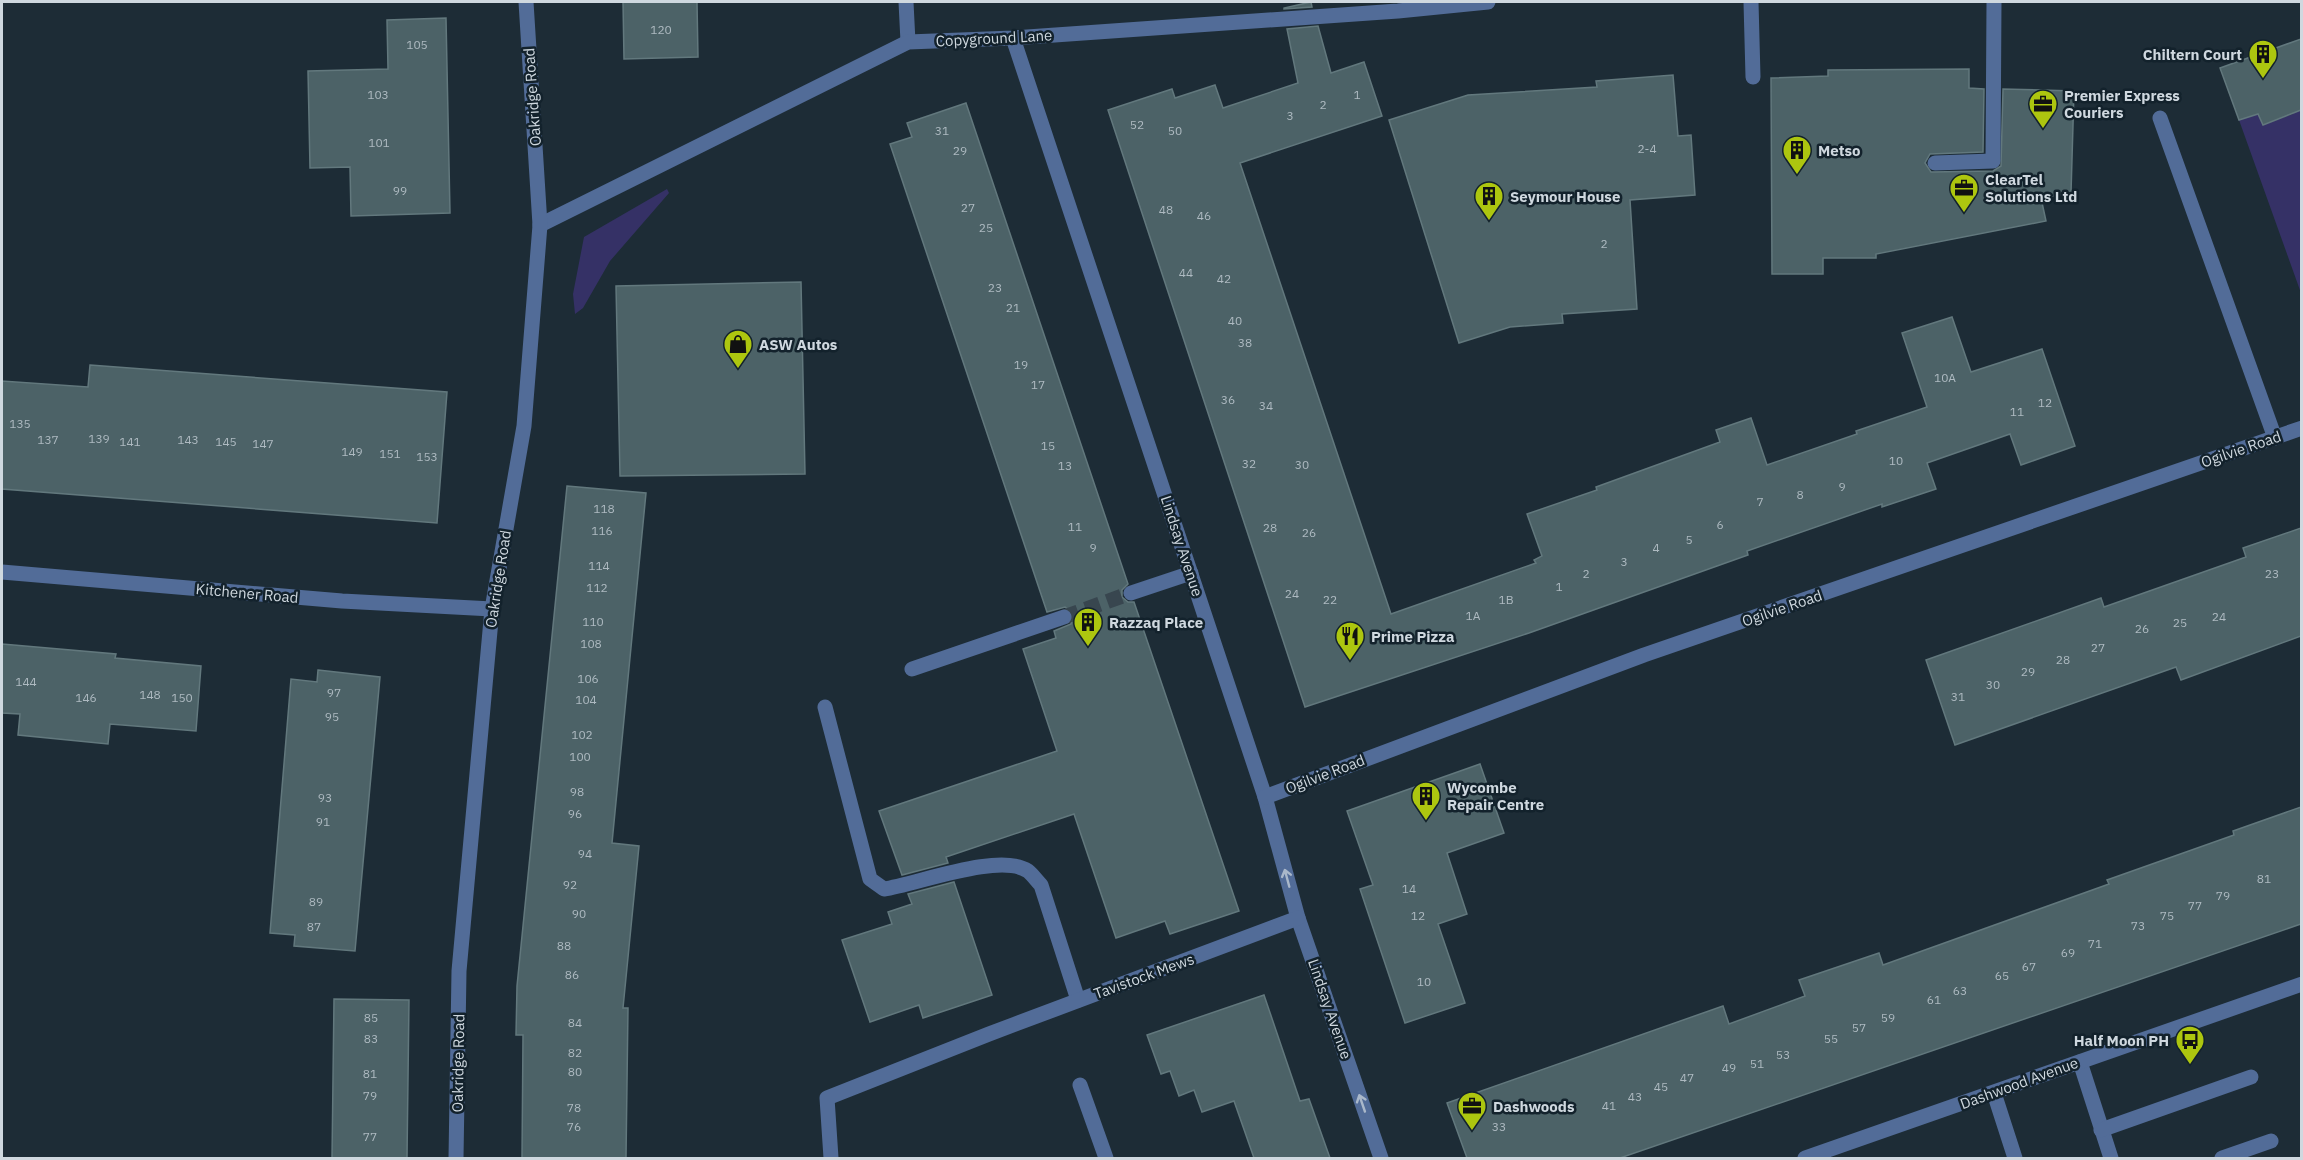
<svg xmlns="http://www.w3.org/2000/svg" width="2303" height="1160" font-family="'IBM Plex Sans',sans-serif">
  <rect width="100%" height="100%" fill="#1d2c36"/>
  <g fill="#353166">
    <polygon points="2299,92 2302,98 2301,293 2239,120 2258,114 2263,125 2293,114"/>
    <polygon points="667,189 669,193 610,261 583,308 575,314 573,294 584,237"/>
  </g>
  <g fill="#4c6267" stroke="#62787d" stroke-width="1.5">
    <polygon points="623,2 697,2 698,57 624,59"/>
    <polygon points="1311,2 1312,7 1284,9 1284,8"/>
    <polygon points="446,18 450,213 351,216 350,167 310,168 308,71 388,69 387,20"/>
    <polygon points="1318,26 1331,73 1364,62 1382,116 1240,163 1391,614 1536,563 1534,560 1542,556 1527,514 1597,490 1596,487 1720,442 1716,430 1751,418 1767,465 1857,434 1856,431 1927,407 1902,333 1952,317 1971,372 2042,349 2075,446 2021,465 2010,434 1927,463 1936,489 1882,507 1882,504 1747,551 1748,555 1529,633 1305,707 1108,110 1172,89 1175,98 1215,85 1223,108 1298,83 1287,29"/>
    <polygon points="2301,39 2301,110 2263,125 2258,114 2239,120 2220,68"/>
    <polygon points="1969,69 1969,88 1984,89 1983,152 1930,154 1925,163 1931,172 1993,171 2001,166 2003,89 2074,91 2071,193 2041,198 2046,221 1876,254 1876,258 1823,258 1823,274 1772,274 1771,78 1828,76 1828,70"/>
    <polygon points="1673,75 1678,136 1691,135 1695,195 1630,200 1637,309 1562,314 1563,323 1510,327 1459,343 1389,120 1468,95 1597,87 1596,81"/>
    <polygon points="966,103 1128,584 1122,590 1122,597 1128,602 1134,602 1239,911 1170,934 1165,921 1116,938 1074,814 946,857 948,863 902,875 879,811 1057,751 1023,649 1056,638 1054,631 1071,624 1073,614 1065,607 1047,612 890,144 912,137 907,123"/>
    <polygon points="801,282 805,474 620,476 616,286"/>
    <polygon points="90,365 447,392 437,523 2,489 2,381 88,387"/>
    <polygon points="567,486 646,493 612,843 639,846 623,1008 628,1008 626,1158 522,1158 523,1035 516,1035 517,986"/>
    <polygon points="2301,528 2301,636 2181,680 2176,667 1955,745 1926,660 2101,598 2104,607 2246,557 2243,548"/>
    <polygon points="2,644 116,654 115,658 201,666 196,731 110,724 108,744 18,735 20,714 2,713"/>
    <polygon points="318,670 380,677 355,951 294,946 295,935 270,933 291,679 317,682"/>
    <polygon points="1480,764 1504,833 1447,853 1467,914 1438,924 1465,1003 1405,1023 1360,889 1373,885 1347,811"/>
    <polygon points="2301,807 2301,924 1620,1158 1467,1158 1447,1103 1723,1006 1729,1024 1805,996 1799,980 1879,953 1883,965 2109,884 2107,880 2234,835 2233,831"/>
    <polygon points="954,882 992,995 923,1018 919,1005 870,1022 842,940 892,924 888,912 912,904 908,894"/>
    <polygon points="1264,995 1300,1101 1309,1099 1330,1158 1254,1158 1234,1101 1202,1112 1194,1090 1179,1096 1170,1071 1161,1074 1147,1035"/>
    <polygon points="334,999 409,1000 407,1158 332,1158"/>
  </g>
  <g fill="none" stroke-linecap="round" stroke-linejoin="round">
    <polyline stroke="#38464f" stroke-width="15" stroke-dasharray="15 8" stroke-linecap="butt" points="1064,617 1131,593"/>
    <g stroke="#526c98" stroke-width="15">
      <polyline points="906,2 908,42"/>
      <polyline points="1751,2 1753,77"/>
      <polyline points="1013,38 1265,797 1298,918 1381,1158"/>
      <polyline points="2160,118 2275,438"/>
      <polyline points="1935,163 1993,161 1994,2"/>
      <polyline points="540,225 908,42 1013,38 1398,11 1488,2"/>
      <polyline points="2,572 342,601 492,609"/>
      <polyline points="1131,593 1191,573"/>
      <polyline points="912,669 1064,617"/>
      <path d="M825,707L870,879L884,889C917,884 1000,852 1028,871C1032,874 1037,881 1041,885L1078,1000"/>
      <polyline points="1265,797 1644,655 2302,428"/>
      <polyline points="2080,1062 2111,1158"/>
      <polyline points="1080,1085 1106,1158"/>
      <polyline points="1994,1093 2015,1158"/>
      <polyline points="2101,1130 2251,1077"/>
      <polyline points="456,1158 459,971 492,609 524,426 540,225 526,2"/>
      <polyline points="831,1158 827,1098 989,1034 1298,918"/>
      <polyline points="1805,1158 2302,984"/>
      <polyline points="2222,1158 2271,1141"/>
    </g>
  </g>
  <defs><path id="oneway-shaft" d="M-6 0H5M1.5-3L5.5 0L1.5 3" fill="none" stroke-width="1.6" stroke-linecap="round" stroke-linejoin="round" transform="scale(1.5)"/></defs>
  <g stroke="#aab8ca">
    <use href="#oneway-shaft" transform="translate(1287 878) rotate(-105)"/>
    <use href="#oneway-shaft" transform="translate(1362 1103) rotate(-109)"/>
  </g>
  <defs>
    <g id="building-pin" transform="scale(1.5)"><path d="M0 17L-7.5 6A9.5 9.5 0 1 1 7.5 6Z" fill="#adc60f" stroke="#13222c"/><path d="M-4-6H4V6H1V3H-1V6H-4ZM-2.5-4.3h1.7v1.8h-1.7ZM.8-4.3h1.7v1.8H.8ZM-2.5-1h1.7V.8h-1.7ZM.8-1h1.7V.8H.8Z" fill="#111"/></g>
    <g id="office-pin" transform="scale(1.5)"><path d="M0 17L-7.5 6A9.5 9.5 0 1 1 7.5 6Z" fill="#adc60f" stroke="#13222c"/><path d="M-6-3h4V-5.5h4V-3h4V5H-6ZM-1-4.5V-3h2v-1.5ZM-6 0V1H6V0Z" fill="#111"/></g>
    <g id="shop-pin" transform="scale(1.5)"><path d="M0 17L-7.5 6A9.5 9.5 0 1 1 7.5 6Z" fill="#adc60f" stroke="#13222c"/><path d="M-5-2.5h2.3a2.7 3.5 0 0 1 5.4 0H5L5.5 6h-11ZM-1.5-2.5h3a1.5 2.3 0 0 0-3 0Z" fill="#111"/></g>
    <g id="restaurant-pin" transform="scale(1.5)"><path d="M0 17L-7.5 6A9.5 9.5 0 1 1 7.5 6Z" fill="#adc60f" stroke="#13222c"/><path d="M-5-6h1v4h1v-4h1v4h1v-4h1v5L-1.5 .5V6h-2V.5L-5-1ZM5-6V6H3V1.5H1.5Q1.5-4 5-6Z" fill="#111"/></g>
    <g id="bus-pin" transform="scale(1.5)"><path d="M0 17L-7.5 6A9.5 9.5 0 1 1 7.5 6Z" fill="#adc60f" stroke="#13222c"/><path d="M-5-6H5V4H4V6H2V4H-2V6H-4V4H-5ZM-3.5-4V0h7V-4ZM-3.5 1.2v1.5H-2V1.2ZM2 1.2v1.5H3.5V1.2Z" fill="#111"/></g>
  </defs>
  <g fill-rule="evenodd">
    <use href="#building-pin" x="2263" y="54"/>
    <use href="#office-pin" x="2043" y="104"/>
    <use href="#building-pin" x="1797" y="150"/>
    <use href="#office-pin" x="1964" y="188"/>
    <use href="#building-pin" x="1489" y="196"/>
    <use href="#shop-pin" x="738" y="344"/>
    <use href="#building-pin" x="1088" y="622"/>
    <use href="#restaurant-pin" x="1350" y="636"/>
    <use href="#building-pin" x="1426" y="796"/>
    <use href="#bus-pin" x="2190" y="1040"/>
    <use href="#office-pin" x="1472" y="1106"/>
  </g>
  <g text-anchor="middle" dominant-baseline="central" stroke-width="5" stroke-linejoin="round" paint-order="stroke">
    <g font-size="12" fill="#aebac1">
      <text x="661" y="29">120</text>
      <text x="417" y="44">105</text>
      <text x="378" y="94">103</text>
      <text x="1357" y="94">1</text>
      <text x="1323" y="104">2</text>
      <text x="1290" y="115">3</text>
      <text x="1137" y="124">52</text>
      <text x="942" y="130">31</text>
      <text x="1175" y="130">50</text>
      <text x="379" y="142">101</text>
      <text x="1647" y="148">2-4</text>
      <text x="960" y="150">29</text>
      <text x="400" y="190">99</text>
      <text x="968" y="207">27</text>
      <text x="1166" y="209">48</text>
      <text x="1204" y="215">46</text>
      <text x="986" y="227">25</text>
      <text x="1604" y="243">2</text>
      <text x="1186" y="272">44</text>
      <text x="1224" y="278">42</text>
      <text x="995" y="287">23</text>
      <text x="1013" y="307">21</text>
      <text x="1235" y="320">40</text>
      <text x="1245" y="342">38</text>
      <text x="1021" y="364">19</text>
      <text x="1945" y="377">10A</text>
      <text x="1038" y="384">17</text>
      <text x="1228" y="399">36</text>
      <text x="2045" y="402">12</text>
      <text x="1266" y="405">34</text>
      <text x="2017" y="411">11</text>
      <text x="20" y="423">135</text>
      <text x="99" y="438">139</text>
      <text x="48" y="439">137</text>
      <text x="188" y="439">143</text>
      <text x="130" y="441">141</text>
      <text x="226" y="441">145</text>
      <text x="263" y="443">147</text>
      <text x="1048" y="445">15</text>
      <text x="352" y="451">149</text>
      <text x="390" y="453">151</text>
      <text x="427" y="456">153</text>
      <text x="1896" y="460">10</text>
      <text x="1249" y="463">32</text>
      <text x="1302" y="464">30</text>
      <text x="1065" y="465">13</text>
      <text x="1842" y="486">9</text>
      <text x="1800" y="494">8</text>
      <text x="1760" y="501">7</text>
      <text x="604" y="508">118</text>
      <text x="1720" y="524">6</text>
      <text x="1075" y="526">11</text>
      <text x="1270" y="527">28</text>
      <text x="602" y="530">116</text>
      <text x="1309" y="532">26</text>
      <text x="1689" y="539">5</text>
      <text x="1093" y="547">9</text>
      <text x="1656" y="547">4</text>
      <text x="1624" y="561">3</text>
      <text x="599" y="565">114</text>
      <text x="1586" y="573">2</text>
      <text x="2272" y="573">23</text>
      <text x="1559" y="586">1</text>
      <text x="597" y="587">112</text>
      <text x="1292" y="593">24</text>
      <text x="1330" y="599">22</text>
      <text x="1506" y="599">1B</text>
      <text x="1473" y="615">1A</text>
      <text x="2219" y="616">24</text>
      <text x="593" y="621">110</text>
      <text x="2180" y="622">25</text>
      <text x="2142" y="628">26</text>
      <text x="591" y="643">108</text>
      <text x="2098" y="647">27</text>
      <text x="2063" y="659">28</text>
      <text x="2028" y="671">29</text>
      <text x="588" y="678">106</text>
      <text x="26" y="681">144</text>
      <text x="1993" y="684">30</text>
      <text x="334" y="692">97</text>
      <text x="150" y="694">148</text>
      <text x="1958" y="696">31</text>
      <text x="86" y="697">146</text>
      <text x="182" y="697">150</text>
      <text x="586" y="699">104</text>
      <text x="332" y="716">95</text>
      <text x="582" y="734">102</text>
      <text x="580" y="756">100</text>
      <text x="577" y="791">98</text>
      <text x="325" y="797">93</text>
      <text x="575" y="813">96</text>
      <text x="323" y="821">91</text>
      <text x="585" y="853">94</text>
      <text x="2264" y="878">81</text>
      <text x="570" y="884">92</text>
      <text x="1409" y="888">14</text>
      <text x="2223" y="895">79</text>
      <text x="316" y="901">89</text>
      <text x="2195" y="905">77</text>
      <text x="579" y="913">90</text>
      <text x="1418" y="915">12</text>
      <text x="2167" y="915">75</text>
      <text x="2138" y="925">73</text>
      <text x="314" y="926">87</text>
      <text x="2095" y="943">71</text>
      <text x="564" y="945">88</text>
      <text x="2068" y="952">69</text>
      <text x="2029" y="966">67</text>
      <text x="572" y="974">86</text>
      <text x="2002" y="975">65</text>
      <text x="1424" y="981">10</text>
      <text x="1960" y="990">63</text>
      <text x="1934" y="999">61</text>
      <text x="371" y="1017">85</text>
      <text x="1888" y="1017">59</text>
      <text x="575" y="1022">84</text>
      <text x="1859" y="1027">57</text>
      <text x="371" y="1038">83</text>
      <text x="1831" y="1038">55</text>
      <text x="575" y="1052">82</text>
      <text x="1783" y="1054">53</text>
      <text x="1757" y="1063">51</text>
      <text x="1729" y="1067">49</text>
      <text x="575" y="1071">80</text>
      <text x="370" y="1073">81</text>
      <text x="1687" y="1077">47</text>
      <text x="1661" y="1086">45</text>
      <text x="370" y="1095">79</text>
      <text x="1635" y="1096">43</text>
      <text x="1609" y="1105">41</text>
      <text x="574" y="1107">78</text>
      <text x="574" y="1126">76</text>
      <text x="1499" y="1126">33</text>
      <text x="370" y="1136">77</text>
    </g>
    <g font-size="15" fill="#cfd8df" stroke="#13222c">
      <text transform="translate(994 38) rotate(-3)">Copyground Lane</text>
      <text transform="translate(532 97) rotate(-94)">Oakridge Road</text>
      <text transform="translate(2241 449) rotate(-19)">Ogilvie Road</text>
      <text transform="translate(1182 546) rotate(72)">Lindsay Avenue</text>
      <text transform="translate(498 579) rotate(-81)">Oakridge Road</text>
      <text transform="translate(247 593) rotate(5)">Kitchener Road</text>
      <text transform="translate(1782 608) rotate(-19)">Ogilvie Road</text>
      <text transform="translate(1325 774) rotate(-21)">Ogilvie Road</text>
      <text transform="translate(1144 976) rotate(-20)">Tavistock Mews</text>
      <text transform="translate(1330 1009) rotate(71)">Lindsay Avenue</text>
      <text transform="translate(458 1063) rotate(-89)">Oakridge Road</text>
      <text transform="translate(2019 1083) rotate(-20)">Dashwood Avenue</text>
    </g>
    <g font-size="15" font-weight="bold" fill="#cfd8df" stroke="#13222c" text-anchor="start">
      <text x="2242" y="54" text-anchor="end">Chiltern Court</text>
      <text x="2064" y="95">Premier Express<tspan x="2064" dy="17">Couriers</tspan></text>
      <text x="1818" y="150">Metso</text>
      <text x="1985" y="179">ClearTel<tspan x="1985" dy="17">Solutions Ltd</tspan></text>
      <text x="1510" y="196">Seymour House</text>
      <text x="759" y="344">ASW Autos</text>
      <text x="1109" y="622">Razzaq Place</text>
      <text x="1371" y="636">Prime Pizza</text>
      <text x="1447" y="787">Wycombe<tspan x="1447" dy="17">Repair Centre</tspan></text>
      <text x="2169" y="1040" text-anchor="end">Half Moon PH</text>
      <text x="1493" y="1106">Dashwoods</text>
    </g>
  </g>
  <rect width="2303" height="1160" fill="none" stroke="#cfd8df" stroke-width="6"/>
</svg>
